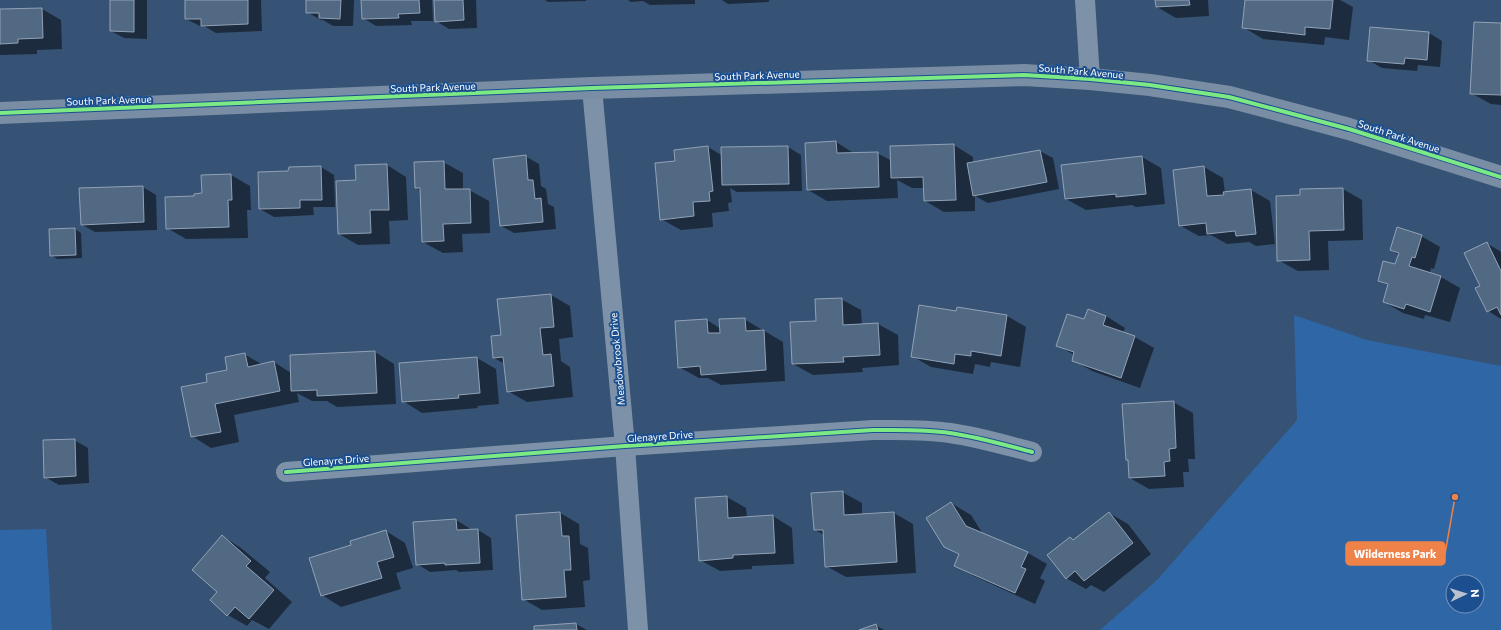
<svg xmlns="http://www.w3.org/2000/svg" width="1501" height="630" font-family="Commissioner,sans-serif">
  <rect width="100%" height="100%" fill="#365274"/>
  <g fill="#2f66a5" fill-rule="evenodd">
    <path d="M1294,315L1367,340L1501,366V630H1100L1157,580L1297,420ZM1453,582H1477V606H1453Z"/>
    <polygon points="46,529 52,630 0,630 0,530"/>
  </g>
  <g fill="#0007">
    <polygon points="111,0 147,0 147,39 124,38 111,31"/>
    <polygon points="186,0 261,0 262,31 216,33 204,26 200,26 186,19"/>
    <polygon points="307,0 354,0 353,26 333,26 323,20 321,20 307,12"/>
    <polygon points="362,0 432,0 433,21 411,21 412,25 376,26 363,18"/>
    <polygon points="435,0 476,0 477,28 449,29 436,21"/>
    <polygon points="545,0 586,0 586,1 548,2"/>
    <polygon points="628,0 695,0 695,4 650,5 643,1 631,2"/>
    <polygon points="722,0 769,0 769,2 728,4"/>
    <polygon points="1156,0 1208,0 1209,16 1176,18 1157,7"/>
    <polygon points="1246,0 1340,0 1353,7 1349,40 1325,37 1324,45 1263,39 1243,27"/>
    <polygon points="42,9 61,20 62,49 37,50 37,54 0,55 0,10"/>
    <polygon points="1501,24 1501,105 1491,104 1471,93"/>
    <polygon points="1371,29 1429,33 1442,41 1440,67 1418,65 1417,71 1382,68 1368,60"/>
    <polygon points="836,142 855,154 877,153 892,161 954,145 973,157 973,163 1040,151 1053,158 1059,189 988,203 975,196 975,211 944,212 925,201 925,188 912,188 897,180 898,198 827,201 808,190 806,144"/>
    <polygon points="708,147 723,156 788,147 801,155 802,191 737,192 730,188 732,202 728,203 729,211 712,213 713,227 681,230 661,219 677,162"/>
    <polygon points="525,156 539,164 541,186 546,189 548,204 554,207 556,229 514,233 501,226"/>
    <polygon points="1142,157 1161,168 1165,204 1136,207 1132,205 1086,210 1066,199"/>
    <polygon points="443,162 463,173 463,190 469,190 489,201 490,233 462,234 463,252 443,253 423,242 421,191 416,188"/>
    <polygon points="387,165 406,177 408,220 389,221 390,244 358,245 339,234 357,181"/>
    <polygon points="321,167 334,175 335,207 313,207 314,215 274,217 260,209 289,172"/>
    <polygon points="1204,167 1223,178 1225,193 1251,190 1270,201 1275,244 1256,246 1249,242 1227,244 1211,235 1199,236 1179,225"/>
    <polygon points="231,175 250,186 251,210 247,210 248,238 186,239 167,228 195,197 203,194"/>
    <polygon points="143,187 156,195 157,230 95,232 81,224"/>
    <polygon points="1343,189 1362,200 1363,240 1328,241 1329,270 1298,271 1278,260 1301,196"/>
    <polygon points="75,229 81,233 82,258 57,259 51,255"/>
    <polygon points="1421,236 1440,247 1434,269 1431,268 1430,273 1441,277 1460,288 1450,322 1425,315 1424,319 1403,313 1384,302 1389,286 1379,280 1396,265 1399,255 1391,250"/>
    <polygon points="1486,243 1500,251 1501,253 1501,319 1488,311 1482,286"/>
    <polygon points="551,295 570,306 573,337 559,339 561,361 570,367 573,397 527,402 508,391 505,364 494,358 502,336"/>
    <polygon points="841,299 861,310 862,325 878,324 898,335 899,365 862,368 863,372 813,375 793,364 817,322"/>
    <polygon points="958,308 1007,316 1026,327 1020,367 991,362 990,367 975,364 973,374 931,367 912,356 957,312"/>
    <polygon points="1106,316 1125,328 1123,333 1135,337 1154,348 1140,388 1092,371 1073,360 1074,355 1057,345 1085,321"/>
    <polygon points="744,319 783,342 785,381 721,385 708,378 699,378 679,367 707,320 721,329"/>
    <polygon points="375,352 394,364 396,404 337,407 327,401 312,401 297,393 299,402 234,415 239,442 211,448 192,436 208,383 228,370 244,354 263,365 274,362 291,373"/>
    <polygon points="477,358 496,369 499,404 477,406 478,408 422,413 403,401"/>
    <polygon points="1173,402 1193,413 1195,459 1188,459 1189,472 1183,472 1184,487 1149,489 1130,478 1129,461 1127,460"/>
    <polygon points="74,440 88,448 89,483 59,485 45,477"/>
    <polygon points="842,492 862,503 862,515 894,513 913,524 916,573 846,577 826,566 824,535 815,530"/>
    <polygon points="727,497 746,508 747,518 773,516 792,528 794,564 752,566 752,569 720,571 700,560"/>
    <polygon points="951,503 971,515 983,534 1028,553 1047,564 1040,578 1045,581 1035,604 974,576 955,565 960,555 945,547"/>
    <polygon points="560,513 579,524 580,544 588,548 590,580 583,581 585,607 542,610 523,599"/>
    <polygon points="1109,513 1128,524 1151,554 1104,592 1091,585 1086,589 1066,578 1070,538 1075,540"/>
    <polygon points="456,520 469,528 469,530 478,530 491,538 493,570 459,572 456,570 430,572 417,564"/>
    <polygon points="386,531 405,543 413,568 396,573 401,589 341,607 322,595 353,546"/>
    <polygon points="222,536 241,548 270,572 265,578 292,602 269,629 252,620 247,626 228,615 211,600 219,592"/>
    <polygon points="576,624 587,630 535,630"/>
    <polygon points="875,625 884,630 862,630"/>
  </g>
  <g fill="#526984" stroke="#92a2b6">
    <polygon points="110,0 134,0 134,32 110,31"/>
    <polygon points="185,0 248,0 248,24 201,26 201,19 185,19"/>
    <polygon points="306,0 341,0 340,19 319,18 319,13 306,13"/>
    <polygon points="361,0 419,0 420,13 398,14 399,18 362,19"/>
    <polygon points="434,0 463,0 464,20 435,22"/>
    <polygon points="1155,0 1189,0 1190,5 1156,7"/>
    <polygon points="1245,0 1333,0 1330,29 1305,27 1305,35 1242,28"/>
    <polygon points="42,8 43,38 18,39 18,43 0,44 0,9"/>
    <polygon points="1474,22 1501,23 1501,95 1470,94"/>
    <polygon points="1370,27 1429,32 1427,60 1405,58 1404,64 1367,61"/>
    <polygon points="836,141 837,153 878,152 879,187 807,190 805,143"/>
    <polygon points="954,144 956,200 924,201 923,177 891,178 890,146"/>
    <polygon points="708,146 713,191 709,192 710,201 693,202 694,216 660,220 655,163 675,161 674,150"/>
    <polygon points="788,146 789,184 722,185 721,147"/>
    <polygon points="1040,150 1047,182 973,196 967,163"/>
    <polygon points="526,155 528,180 533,180 535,199 541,198 543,222 500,226 493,159"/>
    <polygon points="1142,156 1146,194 1116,197 1116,194 1065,199 1061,165"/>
    <polygon points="444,161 445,189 470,189 471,223 443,224 444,241 422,242 420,188 415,188 414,162"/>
    <polygon points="387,164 389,210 370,210 371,233 338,234 336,181 356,180 355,165"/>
    <polygon points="321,166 322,200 300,200 300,208 259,209 258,172 288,171 289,167"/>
    <polygon points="1204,166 1207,196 1224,195 1223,192 1251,189 1256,234 1236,236 1235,231 1207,234 1206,223 1179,226 1173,170"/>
    <polygon points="231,174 232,200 228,200 229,227 166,229 165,197 194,196 194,194 202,193 201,175"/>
    <polygon points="143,186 144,222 81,225 79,188"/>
    <polygon points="1343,188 1344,230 1309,231 1310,260 1277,261 1276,196 1300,195 1300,189"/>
    <polygon points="1397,227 1422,235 1415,258 1412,257 1409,266 1441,276 1430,312 1406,304 1404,309 1383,302 1388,284 1378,281 1383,261 1395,264 1399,253 1390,250"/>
    <polygon points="75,228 76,255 50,256 49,229"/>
    <polygon points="1487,242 1501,271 1501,315 1497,307 1487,312 1475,288 1480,286 1464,253"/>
    <polygon points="551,294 554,327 540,328 543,355 551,354 554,386 507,392 503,357 493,358 491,336 501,335 497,299"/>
    <polygon points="842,298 843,325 878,323 880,355 843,357 844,362 792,364 790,322 816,321 815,299"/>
    <polygon points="919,305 956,311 957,307 1007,315 1001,356 971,351 971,356 955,354 954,364 911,357"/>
    <polygon points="1088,309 1106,316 1103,325 1135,336 1121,378 1072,361 1074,352 1056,346 1067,314 1084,319"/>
    <polygon points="745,318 746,331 764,330 766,370 701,375 700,366 678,368 675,321 707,319 708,333 720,333 719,319"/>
    <polygon points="375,351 377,393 317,396 317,390 291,391 290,355"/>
    <polygon points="245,353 248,367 274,361 280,391 215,404 221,432 191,437 181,387 207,382 206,374 227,370 225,357"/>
    <polygon points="477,357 480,393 458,395 459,398 402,402 399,363"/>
    <polygon points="1174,401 1176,448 1169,449 1170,461 1164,462 1165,476 1129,478 1128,460 1126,460 1122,404"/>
    <polygon points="75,439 76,476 44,478 43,440"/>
    <polygon points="843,491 844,515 894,512 897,562 825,567 823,530 814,530 811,493"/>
    <polygon points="727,496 728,518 773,515 775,553 733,555 733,558 699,561 695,498"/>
    <polygon points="951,502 966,526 1028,552 1021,567 1026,569 1015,593 954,566 959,554 944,547 926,518"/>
    <polygon points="560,512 562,536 569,536 571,570 564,570 566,597 522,600 516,515"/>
    <polygon points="1109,512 1133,543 1084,581 1075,571 1066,579 1047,555 1070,537 1073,540"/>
    <polygon points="456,519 457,530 478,529 480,563 445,565 445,563 416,565 413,522"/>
    <polygon points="386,530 394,557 377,562 382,578 321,596 309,558 351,545 350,541"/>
    <polygon points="222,535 251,561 246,566 274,590 249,619 235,607 227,616 210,600 217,592 192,570"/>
    <polygon points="576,623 577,630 534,630 534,626"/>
    <polygon points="876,624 878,630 859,630"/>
  </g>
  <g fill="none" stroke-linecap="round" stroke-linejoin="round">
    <g stroke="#7d92a8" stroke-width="20">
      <polyline points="1085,0 1090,79"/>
      <polyline points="592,88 625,446 638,630"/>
      <path d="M286,472L625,446L873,430C899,430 924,429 950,433C978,437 1005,445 1032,452"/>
    </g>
    <polyline stroke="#798da4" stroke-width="22" points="0,113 592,88 1024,75 1090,79 1150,85 1229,97 1349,129 1501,177"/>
    <g stroke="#1b4f8f" stroke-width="6">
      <g id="cycleway">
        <polyline points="0,113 592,88 1024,75 1090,79 1150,85 1229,97 1349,129 1501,177"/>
        <path d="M286,472L625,446L873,430C899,430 924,429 950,433C978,437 1005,445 1032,452"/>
      </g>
    </g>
    <use href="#cycleway" stroke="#7ce984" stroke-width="4"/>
  </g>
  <g text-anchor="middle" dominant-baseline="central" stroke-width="4" stroke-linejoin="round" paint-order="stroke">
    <g font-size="10" fill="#fff" stroke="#1b4f8f">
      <text transform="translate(1081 71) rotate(5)">South Park Avenue</text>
      <text transform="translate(757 75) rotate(-2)">South Park Avenue</text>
      <text transform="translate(433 87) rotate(-2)">South Park Avenue</text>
      <text transform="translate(109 100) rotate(-2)">South Park Avenue</text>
      <text transform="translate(1399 136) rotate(18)">South Park Avenue</text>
      <text transform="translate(617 359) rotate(-95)">Meadowbrook Drive</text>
      <text transform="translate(660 436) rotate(-4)">Glenayre Drive</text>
      <text transform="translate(336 460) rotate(-4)">Glenayre Drive</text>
    </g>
  </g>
  <path fill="none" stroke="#ee8249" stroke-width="1.5" d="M1455 497L1445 554"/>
  <circle fill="#ee8249" stroke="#1b4f8f" stroke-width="1.5" cx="1455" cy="497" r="4"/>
  <rect fill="#ee8249" stroke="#ee8249" stroke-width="1.5" x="1346" y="542" width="99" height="23" rx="4"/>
  <g font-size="11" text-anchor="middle" font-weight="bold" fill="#fff">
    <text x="1395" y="558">Wilderness Park</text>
  </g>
  <g transform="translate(1465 594) rotate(86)"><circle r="19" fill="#1b4f8f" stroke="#7695bc"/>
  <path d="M0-3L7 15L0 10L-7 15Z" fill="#b9c2ce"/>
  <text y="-6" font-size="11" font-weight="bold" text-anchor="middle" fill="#ffffff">N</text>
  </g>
</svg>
